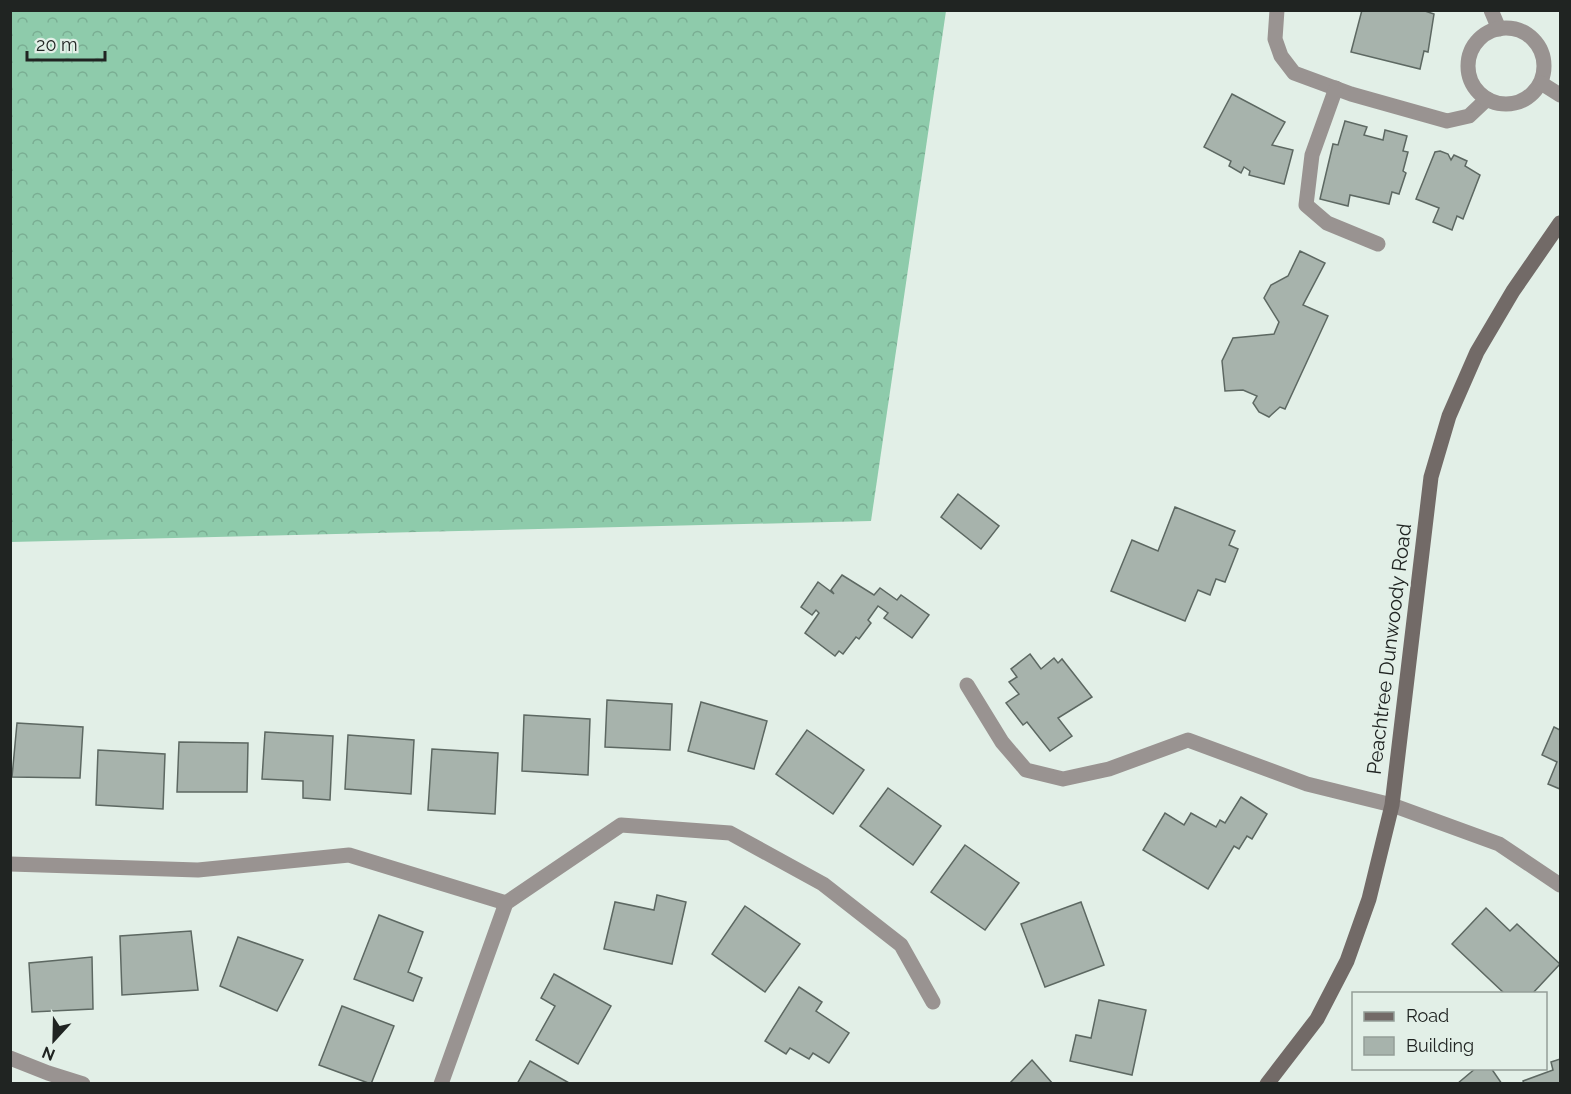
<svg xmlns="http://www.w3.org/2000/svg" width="1571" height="1094" font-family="Raleway,sans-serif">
  <defs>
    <pattern id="forest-crowns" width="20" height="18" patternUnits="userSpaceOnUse" patternTransform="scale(1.5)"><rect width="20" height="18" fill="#8ecbab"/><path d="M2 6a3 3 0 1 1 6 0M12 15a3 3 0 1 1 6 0" fill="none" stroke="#7aae93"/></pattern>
  </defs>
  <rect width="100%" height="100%" fill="#e2efe7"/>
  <polygon fill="url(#forest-crowns)" points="10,11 946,11 871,521 11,542"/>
  <g fill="#a7b3ac" stroke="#5d6862" stroke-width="1.5">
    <polygon points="1362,10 1422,10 1434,14 1428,52 1424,51 1420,69 1351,52"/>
    <polygon points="1232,94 1285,122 1272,145 1293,150 1284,184 1249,175 1250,171 1244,167 1241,173 1229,166 1231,161 1204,147"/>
    <polygon points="1345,121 1367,127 1364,135 1383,140 1385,130 1407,136 1403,151 1408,152 1403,171 1406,173 1399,194 1392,192 1389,204 1350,195 1348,206 1320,199 1333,144 1338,145"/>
    <polygon points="1440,151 1448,154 1451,160 1454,155 1467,161 1465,166 1480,175 1463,219 1457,216 1452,230 1433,222 1439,208 1416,199 1435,152"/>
    <polygon points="1300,251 1325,263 1303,305 1328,316 1285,409 1280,407 1269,417 1259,412 1253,403 1257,396 1243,390 1225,391 1222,361 1233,338 1274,334 1279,322 1264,298 1271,285 1288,276"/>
    <polygon points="958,494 999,526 981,549 941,517"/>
    <polygon points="1175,507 1235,531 1229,545 1238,549 1225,582 1216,579 1210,595 1198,590 1185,621 1111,591 1132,540 1158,551"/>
    <polygon points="842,575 874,595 880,588 897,600 901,595 929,615 912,638 884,618 888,613 878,606 868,620 871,623 859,639 856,637 843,654 839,651 835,656 805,633 819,613 816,610 812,615 801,607 818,582 834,594 831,590"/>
    <polygon points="1030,654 1041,669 1054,658 1058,663 1062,659 1092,697 1058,718 1072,736 1050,751 1027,722 1023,725 1006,703 1019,694 1009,682 1017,677 1011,669"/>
    <polygon points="607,700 672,704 670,750 605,747"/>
    <polygon points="701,702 767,721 754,769 688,751"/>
    <polygon points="524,715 590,719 588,775 522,771"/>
    <polygon points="17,723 83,727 80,778 12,777"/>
    <polygon points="1554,727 1560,730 1560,789 1548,784 1557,762 1542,755"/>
    <polygon points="807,730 864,770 833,814 776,774"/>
    <polygon points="265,732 333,736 330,800 303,798 303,781 262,779"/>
    <polygon points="348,735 414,740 411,794 345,789"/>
    <polygon points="179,742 248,743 247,792 177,792"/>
    <polygon points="432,749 498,753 495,814 428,810"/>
    <polygon points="98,750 165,754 163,809 96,805"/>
    <polygon points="888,788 941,826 913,865 860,826"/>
    <polygon points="1241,797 1267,814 1252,839 1247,836 1239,849 1234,846 1208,889 1143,850 1165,813 1184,825 1191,813 1216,827 1220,820 1225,823"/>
    <polygon points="965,845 1019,883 985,930 931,892"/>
    <polygon points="657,895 686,902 672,964 604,949 615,902 654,910"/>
    <polygon points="1081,902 1104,965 1045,987 1021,924"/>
    <polygon points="745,906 800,944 765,992 712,954"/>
    <polygon points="1486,908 1510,931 1517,924 1560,964 1532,994 1505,994 1452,944"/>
    <polygon points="379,915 423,932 408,972 422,978 413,1001 354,979"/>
    <polygon points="191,931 198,990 122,995 120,936"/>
    <polygon points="238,937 303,960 277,1011 220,986"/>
    <polygon points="92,957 93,1009 32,1012 29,963"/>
    <polygon points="554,974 611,1006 578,1064 536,1040 555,1006 541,998"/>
    <polygon points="799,987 822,1002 816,1011 849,1033 829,1063 813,1053 809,1059 790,1048 786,1054 765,1041"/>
    <polygon points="1099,1000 1146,1010 1132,1075 1070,1061 1076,1035 1091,1038"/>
    <polygon points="342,1006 394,1026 371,1084 319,1065"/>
    <polygon points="1560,1059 1560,1084 1524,1084 1523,1081 1553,1070 1551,1062"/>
    <polygon points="1032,1060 1053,1084 1009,1084"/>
    <polygon points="530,1061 571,1084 517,1084"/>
    <polygon points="1476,1068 1491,1068 1502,1084 1457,1084"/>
  </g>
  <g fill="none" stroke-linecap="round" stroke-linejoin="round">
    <g stroke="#999391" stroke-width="15">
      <polyline points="1277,10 1275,39 1281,56 1294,73 1351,94 1447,121 1469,116 1487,99"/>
      <polyline points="1491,10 1499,29"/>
      <circle cx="1506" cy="66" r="38"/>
      <polyline points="1541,83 1560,95"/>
      <polyline points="1336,88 1312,155 1306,205 1327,223 1378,244"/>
      <polyline points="967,685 1002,742 1026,770 1063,779 1109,769 1188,740 1307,784 1392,805 1499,844 1560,885"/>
      <polyline points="10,864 198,870 349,855 506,903"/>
      <polyline points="441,1084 506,903 621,825 730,833 823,884 901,945 933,1002"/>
    </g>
    <polyline stroke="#999391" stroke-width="15" points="10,1058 48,1073 83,1084"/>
    <polyline stroke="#726a67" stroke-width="15" points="1267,1084 1317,1019 1347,961 1369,899 1392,805 1431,477 1449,416 1477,352 1513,291 1560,223"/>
  </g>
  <g text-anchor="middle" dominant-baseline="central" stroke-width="4.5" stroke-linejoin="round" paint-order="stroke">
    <g font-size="20" fill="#202422" stroke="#e2efe7">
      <text transform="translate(1389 649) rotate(-83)">Peachtree Dunwoody Road</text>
    </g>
  </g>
  <rect width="1571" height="1094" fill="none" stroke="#202422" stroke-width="24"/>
  <rect x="1352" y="992" width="195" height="78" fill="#e2efe7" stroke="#949e98" stroke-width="1.5"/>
  <rect x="1364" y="1012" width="30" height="9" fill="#726a67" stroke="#949e98" stroke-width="1.5"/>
  <text x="1406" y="1022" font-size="18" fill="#202422">Road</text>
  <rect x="1364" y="1037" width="30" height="18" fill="#a7b3ac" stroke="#949e98" stroke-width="1.5"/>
  <text x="1406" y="1052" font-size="18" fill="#202422">Building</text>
  <g transform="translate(54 1040) rotate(202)" stroke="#e2efe7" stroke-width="4.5" paint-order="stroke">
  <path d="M0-4.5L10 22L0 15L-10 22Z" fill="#202422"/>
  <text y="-9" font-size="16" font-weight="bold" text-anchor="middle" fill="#202422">N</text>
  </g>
  <path d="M27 51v9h78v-9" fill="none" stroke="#202422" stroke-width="3"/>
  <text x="36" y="51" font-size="18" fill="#202422" stroke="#e2efe7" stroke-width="4.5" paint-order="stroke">20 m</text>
</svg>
